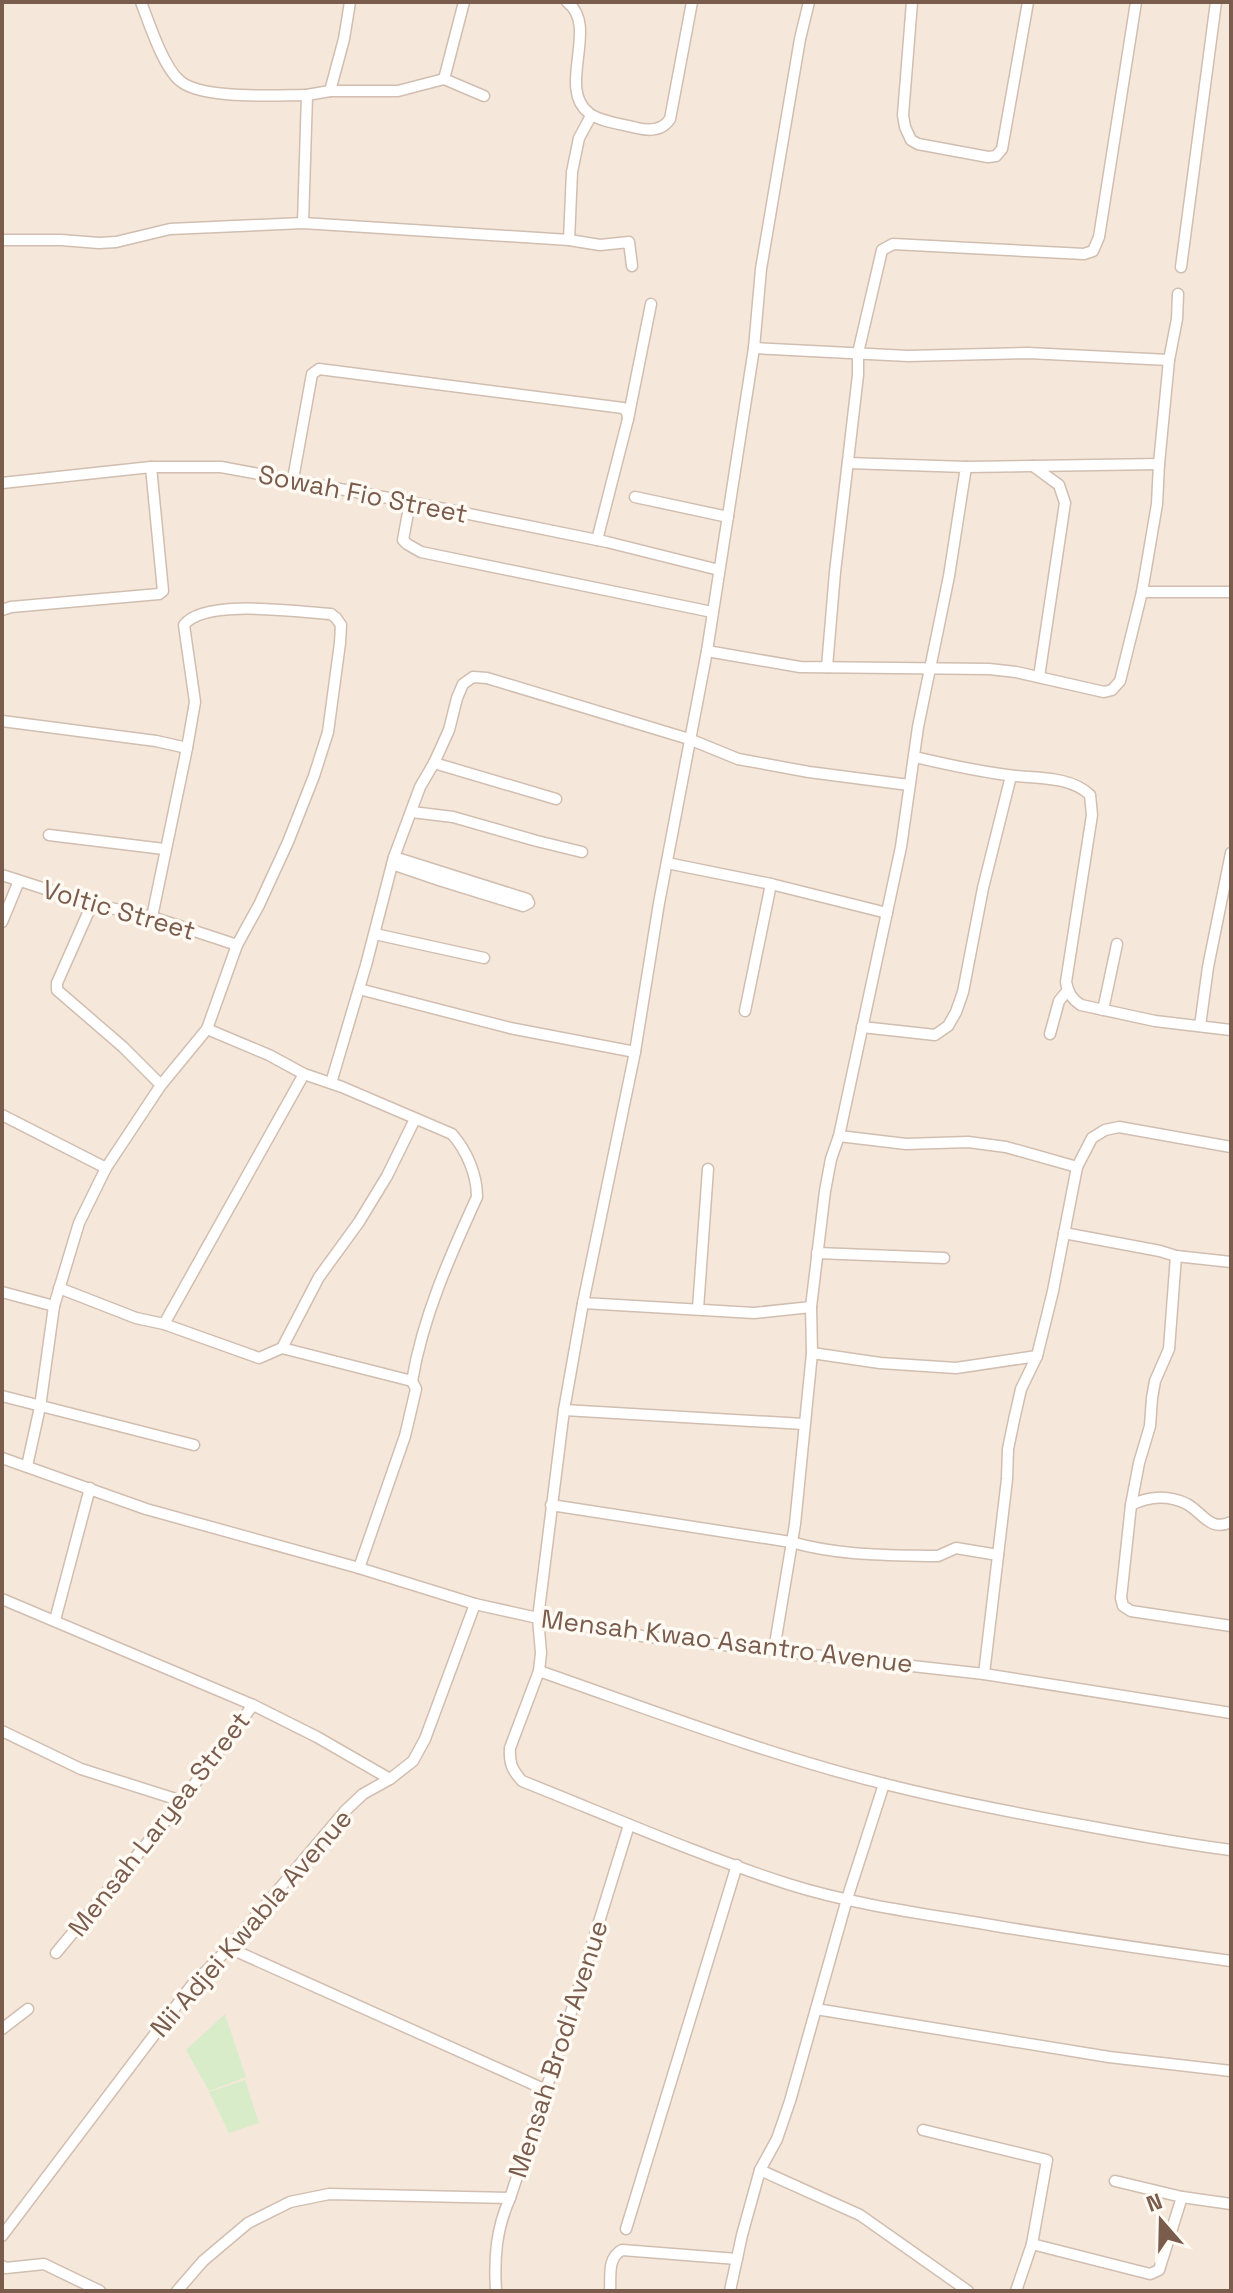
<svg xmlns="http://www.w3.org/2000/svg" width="1233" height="2293" font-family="'Space Grotesk',sans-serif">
  <rect width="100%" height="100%" fill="#fdf6ec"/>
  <rect fill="#f5e8da" x="2" y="2" width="1229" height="2289"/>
  <g fill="#d8ecc9">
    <polygon points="225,2014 246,2077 209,2091 186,2050"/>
    <polygon points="245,2080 259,2123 229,2133 209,2092"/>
  </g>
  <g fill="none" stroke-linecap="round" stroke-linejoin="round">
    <g stroke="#d1beb0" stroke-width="13">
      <g id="street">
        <path d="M141,2C149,23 163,66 179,80C200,100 277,95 307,95"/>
        <path d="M567,2C600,26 556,88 589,113C600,122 623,124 637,128C649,131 662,131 670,119L692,2"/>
        <path d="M809,2L800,39L761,269L754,348L707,651L659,903L635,1052L583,1303L564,1410L538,1618L541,1653L539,1671L510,1748C509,1763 512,1770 522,1781C610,1816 698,1855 788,1884C848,1903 911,1912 973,1922C1059,1937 1145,1949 1231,1961"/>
        <polyline points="912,2 903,115 905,127 911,140 918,144 988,157 996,156 1002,149 1028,2"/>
        <polyline points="444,79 464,2"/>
        <polyline points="330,91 398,91 444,79 484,96"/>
        <polyline points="303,223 307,95 330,91 344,39 350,2"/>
        <polyline points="2,240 61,240 99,243 116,242 170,229 303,223 569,240 600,245 629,242 632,266"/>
        <polyline points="569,240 572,172 579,138 591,116"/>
        <polyline points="1181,267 1216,2"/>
        <polyline points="754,348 908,356 1028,353 1169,360"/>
        <polyline points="1033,466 1059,485 1065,503 1039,677"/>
        <polyline points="966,467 1159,464"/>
        <polyline points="293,479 312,374 319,369 623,408 627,412 628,419"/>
        <polyline points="2,483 151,467 221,467 410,502 607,542 719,570"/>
        <polyline points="635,497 728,517"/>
        <polyline points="410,502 403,540 407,544 421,552 712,612"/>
        <polyline points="597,540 628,419 651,304"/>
        <polyline points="1142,592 1231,592"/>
        <polyline points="2,610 11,607 159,594 163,591 151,467"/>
        <polyline points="707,651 800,667 989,669 1016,672 1104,692 1112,690 1120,681 1142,592 1157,504 1159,464 1169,360 1177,319 1178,294"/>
        <polyline points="827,667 835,572 858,375 858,353 882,250 893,244 1084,254 1093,251 1099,237 1136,2"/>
        <polyline points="2,721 156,741 187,748 152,917"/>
        <path d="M915,757C945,764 976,771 1007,775C1034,779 1069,775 1090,795L1092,815L1066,982C1068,993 1072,999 1081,1005L1155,1021L1231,1030"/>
        <polyline points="434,763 556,799"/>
        <polyline points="412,812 453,817 537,841 582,852"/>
        <polyline points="49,835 164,849"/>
        <polyline points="667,863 771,884 887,913"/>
        <polyline points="392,864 442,881 523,906 529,903 527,899 394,857"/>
        <polyline points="2,875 92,904 152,917 237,945"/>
        <polyline points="92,904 57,983 57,990 123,1047 161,1085"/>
        <polyline points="2,922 19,881"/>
        <polyline points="375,934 484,958"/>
        <polyline points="359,989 510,1028 635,1052"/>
        <polyline points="1103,1010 1117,944"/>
        <polyline points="745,1011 771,884"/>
        <polyline points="1200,1026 1208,967 1231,853"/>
        <polyline points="862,1027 935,1035 948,1026 956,1012 963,992 983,888 1011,776"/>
        <path d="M207,1029L269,1055L304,1074L342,1087L452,1134C467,1151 477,1175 477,1197C450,1256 423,1316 412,1381"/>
        <polyline points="1050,1034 1059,1001 1068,990"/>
        <polyline points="331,1083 366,965 394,857 420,787 434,763 449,730 457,698 463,684 473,677 487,678 689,739 738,759 809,772 909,785"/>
        <polyline points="2,1115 106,1168"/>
        <polyline points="839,1136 906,1144 968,1142 1006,1147 1077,1167"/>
        <polyline points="1064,1233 1160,1251 1176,1256 1231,1262"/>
        <polyline points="817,1253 944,1258"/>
        <polyline points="1176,1256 1169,1349 1155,1381 1152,1398 1150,1426 1139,1463 1131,1505 1121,1598 1123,1606 1131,1611 1231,1626"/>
        <polyline points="59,1288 136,1318 164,1324 304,1074"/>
        <polyline points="2,1292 54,1306"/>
        <polyline points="583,1303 754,1313 811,1307"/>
        <polyline points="698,1309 708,1169"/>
        <polyline points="164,1324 259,1358 282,1348 412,1381 416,1389 405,1436 359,1568"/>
        <polyline points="282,1348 319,1277 359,1222 387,1176 415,1119"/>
        <polyline points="812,1353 880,1363 956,1368 1037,1356"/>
        <polyline points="2,1396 194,1445"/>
        <polyline points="564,1410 804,1424"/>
        <polyline points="2,1458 146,1509 359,1568 475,1604 538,1618 642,1636 984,1674 1231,1713"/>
        <path d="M27,1466L40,1407L54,1306L79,1223L106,1168L161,1085L207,1029L237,945L259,905L288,842L314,776L328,732L340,643L341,625L336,618L331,614C299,612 204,598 184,625L195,702L187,748"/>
        <path d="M551,1505L791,1542C837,1555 880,1555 927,1556H938L956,1548L998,1555"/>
        <path d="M1131,1505C1149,1496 1169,1495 1187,1504C1203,1513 1210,1532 1231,1522"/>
        <polyline points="2,1599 253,1705"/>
        <polyline points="55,1620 90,1488"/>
        <polyline points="774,1650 795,1524 812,1353 811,1307 825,1191 831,1159 839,1136 901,847 918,727 949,576 966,467 848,463"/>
        <path d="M539,1671C654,1711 768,1755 885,1784C952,1801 1020,1814 1087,1826C1135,1835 1183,1844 1231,1850"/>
        <polyline points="984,1674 1007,1479 1008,1449 1014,1420 1021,1389 1037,1356 1053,1291 1077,1167 1092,1138 1105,1130 1119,1127 1231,1147"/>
        <polyline points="2,1731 81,1769 182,1801"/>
        <polyline points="229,1948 546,2090"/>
        <polyline points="56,1953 182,1801 253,1705 317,1737 390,1779"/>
        <polyline points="816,2009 1109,2057 1231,2071"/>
        <polyline points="2,2029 28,2009"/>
        <polyline points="923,2130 1047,2160 1032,2244"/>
        <polyline points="760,2170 860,2215 968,2291"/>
        <polyline points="1115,2181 1182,2197 1231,2204"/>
        <polyline points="626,2229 737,1865"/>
        <polyline points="2,2236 192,1985 229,1948 345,1811 363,1794 390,1779 413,1761 425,1739 475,1604"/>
        <polyline points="2,2266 6,2268 44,2264 100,2291"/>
        <polyline points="177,2291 203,2261 248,2223 290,2202 329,2194 510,2198 564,2035 629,1825"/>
        <path d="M496,2291C494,2258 496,2229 510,2198"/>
        <path d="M610,2291C611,2276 607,2258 622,2250L737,2259"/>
        <polyline points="730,2291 742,2235 760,2170 777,2139 790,2101 847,1899 884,1784"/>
        <polyline points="1016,2291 1032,2244 1150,2274 1159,2270 1182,2197"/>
      </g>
    </g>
    <use href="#street" stroke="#fff" stroke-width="10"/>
  </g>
  <g text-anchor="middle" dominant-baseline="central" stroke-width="7" stroke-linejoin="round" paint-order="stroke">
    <g font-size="26" fill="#7a5c4d" stroke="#fffaf3">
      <text transform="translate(363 494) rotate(11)">Sowah Fio Street</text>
      <text transform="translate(119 910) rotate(16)">Voltic Street</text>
      <text transform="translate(727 1641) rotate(7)">Mensah Kwao Asantro Avenue</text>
      <text transform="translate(159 1824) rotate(-52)">Mensah Laryea Street</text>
      <text transform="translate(251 1923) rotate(-49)">Nii Adjei Kwabla Avenue</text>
      <text transform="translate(558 2049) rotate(-72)">Mensah Brodi Avenue</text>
    </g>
  </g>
  <rect width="1233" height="2293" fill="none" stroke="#7a5c4d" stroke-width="8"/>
  <g transform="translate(1161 2221) rotate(340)" stroke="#fffaf3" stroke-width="6" paint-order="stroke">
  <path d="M0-6L14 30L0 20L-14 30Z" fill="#7a5c4d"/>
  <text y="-12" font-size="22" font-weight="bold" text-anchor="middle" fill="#7a5c4d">N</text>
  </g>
</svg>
